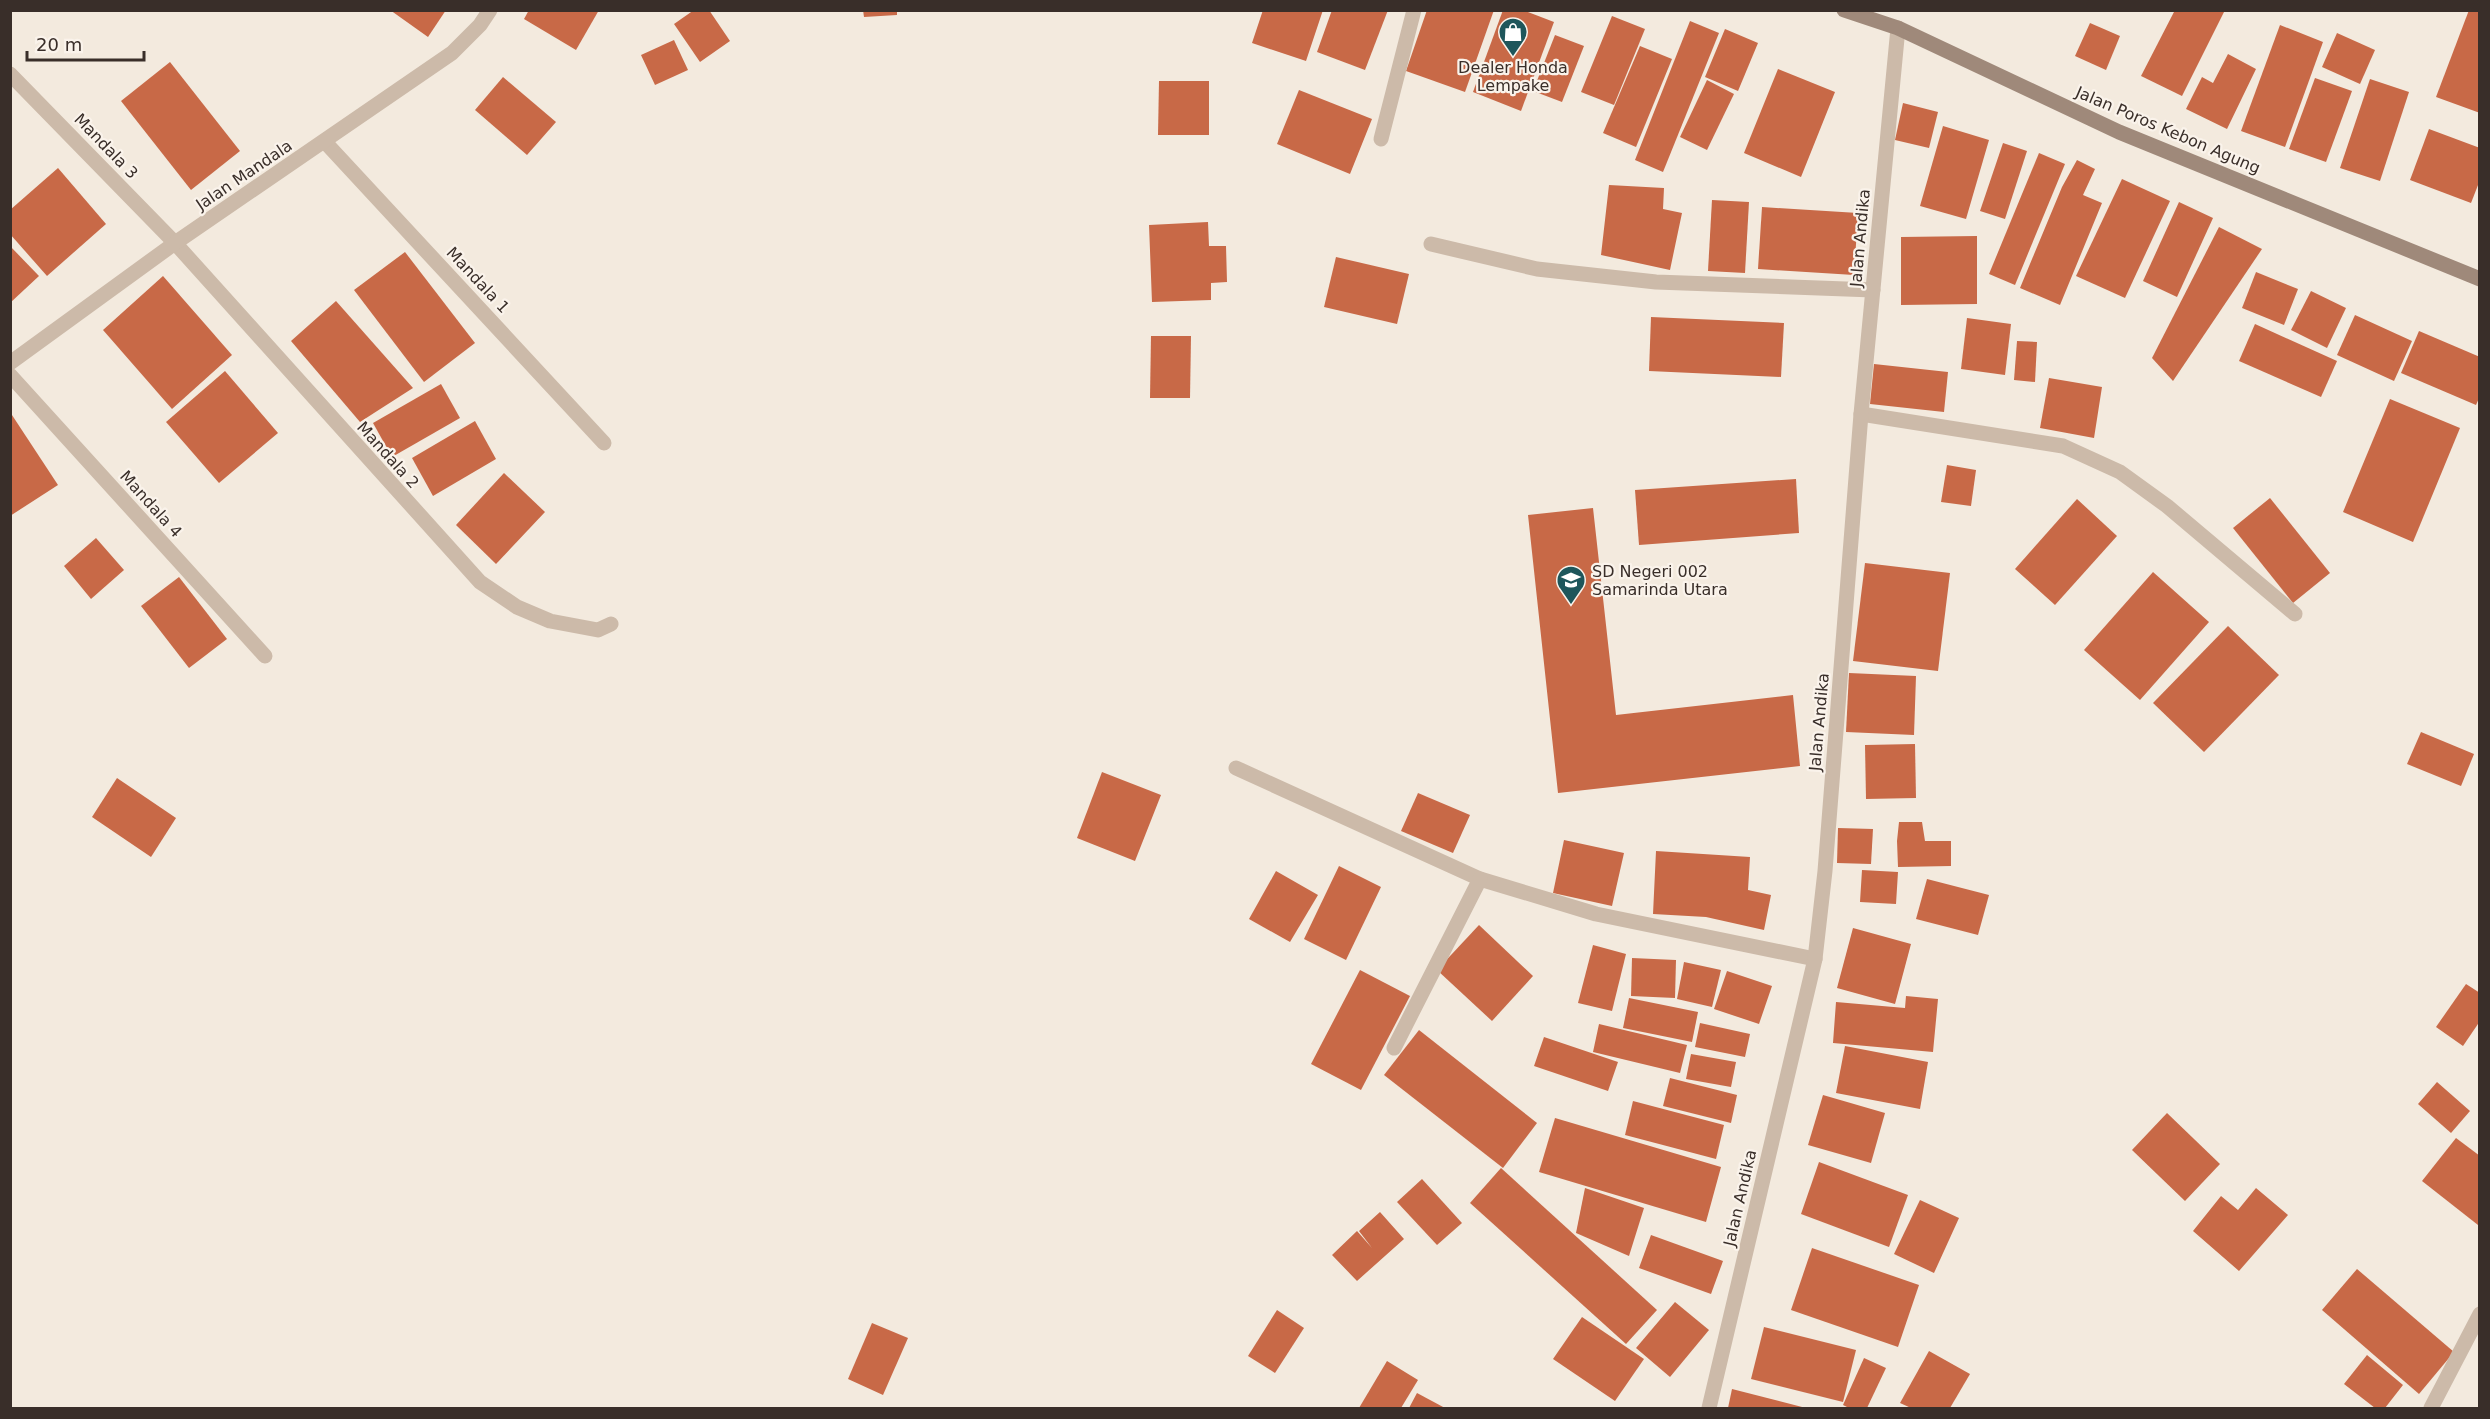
<svg xmlns="http://www.w3.org/2000/svg" width="2490" height="1419" font-family="'DejaVu Sans',sans-serif">
  <rect width="100%" height="100%" fill="#f3eade"/>
  <g fill="#c86947">
    <polygon points="390,10 446,10 428,37"/>
    <polygon points="529,10 599,10 576,50 524,19"/>
    <polygon points="694,10 709,10 730,41 700,62 674,24"/>
    <polygon points="863,10 897,10 897,15 864,17"/>
    <polygon points="1263,10 1323,10 1306,61 1252,43"/>
    <polygon points="1332,10 1388,10 1365,70 1317,52"/>
    <polygon points="1427,10 1494,10 1465,92 1406,71"/>
    <polygon points="1503,10 1523,10 1554,22 1521,111 1473,92"/>
    <polygon points="2175,10 2225,10 2182,96 2141,76"/>
    <polygon points="2469,10 2480,10 2480,113 2436,97"/>
    <polygon points="1612,16 1645,29 1614,105 1581,92"/>
    <polygon points="1690,21 1719,33 1663,172 1635,160"/>
    <polygon points="2090,23 2120,36 2106,70 2075,56"/>
    <polygon points="2280,25 2323,42 2285,147 2241,131"/>
    <polygon points="1725,29 1758,43 1738,91 1705,77"/>
    <polygon points="2337,33 2375,50 2360,84 2322,67"/>
    <polygon points="1555,35 1584,46 1562,102 1533,91"/>
    <polygon points="674,40 688,70 655,85 641,55"/>
    <polygon points="1640,46 1672,59 1636,147 1603,133"/>
    <polygon points="2228,54 2256,69 2227,129 2186,109 2202,77 2213,83"/>
    <polygon points="170,62 240,151 191,190 121,101"/>
    <polygon points="1778,69 1835,92 1801,177 1744,153"/>
    <polygon points="503,77 556,122 527,155 475,110"/>
    <polygon points="2315,78 2352,91 2326,162 2289,149"/>
    <polygon points="2370,79 2409,92 2380,181 2340,168"/>
    <polygon points="1707,80 1734,94 1707,150 1680,137"/>
    <polygon points="1159,81 1209,81 1209,135 1158,135"/>
    <polygon points="1299,90 1372,119 1350,174 1277,144"/>
    <polygon points="1903,103 1938,112 1929,148 1895,140"/>
    <polygon points="1943,126 1989,140 1966,219 1920,206"/>
    <polygon points="2429,129 2480,148 2480,180 2471,203 2410,180"/>
    <polygon points="2003,143 2027,151 2005,219 1980,211"/>
    <polygon points="2039,153 2065,164 2015,285 1989,274"/>
    <polygon points="2077,160 2095,169 2083,195 2102,203 2060,305 2020,288 2062,187"/>
    <polygon points="58,168 106,224 47,276 10,234 10,210"/>
    <polygon points="2122,179 2170,201 2125,298 2076,276"/>
    <polygon points="1609,185 1664,188 1663,209 1682,213 1670,270 1601,255"/>
    <polygon points="1712,200 1749,202 1745,273 1708,271"/>
    <polygon points="2179,202 2213,218 2177,297 2143,281"/>
    <polygon points="1762,207 1858,213 1854,275 1758,269"/>
    <polygon points="1208,222 1209,246 1226,246 1227,282 1211,283 1211,300 1152,302 1149,225"/>
    <polygon points="2219,227 2262,249 2173,381 2152,358"/>
    <polygon points="1977,236 1977,304 1901,305 1901,237"/>
    <polygon points="10,246 39,276 10,303"/>
    <polygon points="405,252 475,343 424,382 354,290"/>
    <polygon points="1336,257 1409,274 1397,324 1324,307"/>
    <polygon points="2256,272 2298,289 2284,325 2242,308"/>
    <polygon points="163,276 232,355 172,409 103,330"/>
    <polygon points="2311,291 2346,308 2327,348 2291,330"/>
    <polygon points="336,301 413,388 360,422 291,341"/>
    <polygon points="2355,315 2412,341 2394,381 2337,355"/>
    <polygon points="1651,317 1784,323 1781,377 1649,371"/>
    <polygon points="1967,318 2011,324 2005,375 1961,369"/>
    <polygon points="2255,324 2337,361 2321,397 2239,361"/>
    <polygon points="2419,331 2480,357 2480,396 2476,405 2401,373"/>
    <polygon points="1151,336 1191,336 1190,398 1150,398"/>
    <polygon points="2017,341 2037,342 2035,382 2014,380"/>
    <polygon points="1874,364 1948,372 1944,412 1870,404"/>
    <polygon points="225,371 278,433 219,483 166,422"/>
    <polygon points="2049,378 2102,387 2094,438 2040,428"/>
    <polygon points="441,384 460,418 392,457 373,423"/>
    <polygon points="2390,399 2460,428 2413,542 2343,512"/>
    <polygon points="10,412 58,485 10,516"/>
    <polygon points="475,421 496,459 433,496 412,458"/>
    <polygon points="1947,465 1976,470 1971,506 1941,502"/>
    <polygon points="504,473 545,512 496,564 456,525"/>
    <polygon points="1796,479 1799,533 1639,545 1635,490"/>
    <polygon points="2270,498 2330,573 2293,603 2233,528"/>
    <polygon points="2077,499 2117,536 2055,605 2015,569"/>
    <polygon points="1593,508 1616,715 1793,695 1800,766 1558,793 1528,515"/>
    <polygon points="96,538 124,570 91,599 64,566"/>
    <polygon points="1865,563 1950,573 1938,671 1853,661"/>
    <polygon points="2153,572 2209,622 2140,700 2084,650"/>
    <polygon points="179,577 227,639 189,668 141,606"/>
    <polygon points="2228,626 2279,675 2204,752 2153,703"/>
    <polygon points="1849,673 1916,676 1914,735 1846,732"/>
    <polygon points="2421,732 2474,754 2461,786 2407,764"/>
    <polygon points="1915,744 1916,798 1866,799 1865,745"/>
    <polygon points="1102,772 1161,795 1135,861 1077,838"/>
    <polygon points="117,778 176,818 151,857 92,817"/>
    <polygon points="1418,793 1470,815 1453,853 1401,831"/>
    <polygon points="1899,822 1922,822 1925,841 1951,841 1951,866 1898,867 1897,841"/>
    <polygon points="1838,828 1873,829 1871,864 1837,863"/>
    <polygon points="1564,840 1624,853 1612,906 1553,893"/>
    <polygon points="1656,851 1750,857 1748,890 1771,895 1764,930 1706,917 1653,914"/>
    <polygon points="1339,866 1381,887 1346,960 1304,939"/>
    <polygon points="1862,870 1898,872 1896,904 1860,902"/>
    <polygon points="1276,871 1318,895 1290,942 1249,919"/>
    <polygon points="1927,879 1989,895 1978,935 1916,919"/>
    <polygon points="1479,925 1533,976 1492,1021 1437,970"/>
    <polygon points="1853,928 1911,944 1895,1004 1837,988"/>
    <polygon points="1593,945 1626,954 1612,1011 1578,1003"/>
    <polygon points="1632,958 1676,960 1675,998 1631,996"/>
    <polygon points="1684,962 1721,970 1712,1007 1677,999"/>
    <polygon points="1360,970 1410,996 1361,1090 1311,1064"/>
    <polygon points="1727,971 1772,986 1759,1024 1714,1009"/>
    <polygon points="2466,984 2480,993 2480,1021 2463,1046 2436,1027"/>
    <polygon points="1906,996 1938,999 1933,1052 1833,1043 1836,1002 1905,1008"/>
    <polygon points="1629,998 1698,1012 1692,1042 1623,1028"/>
    <polygon points="1700,1023 1750,1034 1745,1057 1695,1047"/>
    <polygon points="1599,1024 1687,1045 1680,1073 1593,1052"/>
    <polygon points="1419,1030 1537,1123 1503,1168 1384,1075"/>
    <polygon points="1544,1037 1618,1062 1608,1091 1534,1066"/>
    <polygon points="1845,1046 1928,1062 1920,1109 1836,1093"/>
    <polygon points="1691,1054 1736,1062 1731,1087 1686,1079"/>
    <polygon points="1670,1078 1737,1095 1731,1123 1663,1106"/>
    <polygon points="2437,1082 2470,1111 2451,1133 2418,1104"/>
    <polygon points="1823,1095 1885,1113 1871,1163 1808,1145"/>
    <polygon points="1633,1101 1724,1125 1716,1159 1625,1135"/>
    <polygon points="2167,1113 2220,1164 2185,1201 2132,1150"/>
    <polygon points="1555,1118 1721,1167 1706,1222 1539,1172"/>
    <polygon points="2456,1138 2480,1156 2478,1225 2422,1181"/>
    <polygon points="1819,1162 1908,1195 1889,1247 1801,1214"/>
    <polygon points="1501,1168 1657,1310 1626,1344 1470,1203"/>
    <polygon points="1422,1179 1462,1223 1437,1245 1397,1202"/>
    <polygon points="1585,1188 1644,1208 1629,1256 1576,1233"/>
    <polygon points="2256,1188 2288,1215 2239,1271 2193,1231 2221,1196 2238,1210"/>
    <polygon points="1920,1200 1959,1218 1934,1273 1894,1254"/>
    <polygon points="1380,1212 1404,1239 1357,1281 1332,1255 1357,1231 1372,1248 1359,1231"/>
    <polygon points="1651,1235 1723,1261 1711,1294 1639,1268"/>
    <polygon points="1812,1248 1919,1285 1898,1347 1791,1310"/>
    <polygon points="2357,1269 2454,1352 2419,1394 2322,1310"/>
    <polygon points="1675,1302 1709,1330 1670,1377 1636,1348"/>
    <polygon points="1277,1310 1304,1328 1275,1373 1248,1356"/>
    <polygon points="1582,1317 1644,1359 1615,1401 1553,1359"/>
    <polygon points="872,1323 908,1338 883,1395 848,1379"/>
    <polygon points="1764,1327 1856,1350 1843,1402 1751,1379"/>
    <polygon points="1929,1351 1970,1374 1950,1408 1911,1408 1900,1403"/>
    <polygon points="2367,1355 2403,1385 2385,1408 2375,1408 2344,1384"/>
    <polygon points="1864,1358 1886,1368 1867,1408 1849,1408 1843,1405"/>
    <polygon points="1387,1361 1418,1380 1401,1408 1359,1408"/>
    <polygon points="1732,1389 1806,1408 1728,1408"/>
    <polygon points="1417,1393 1445,1408 1409,1408"/>
  </g>
  <g fill="none" stroke-linecap="round" stroke-linejoin="round">
    <g stroke="#ccbaa9" stroke-width="15">
      <polyline points="10,74 175,243 480,582 517,607 550,621 598,630 611,624"/>
      <polyline points="1381,139 1414,10"/>
      <polyline points="325,142 604,443"/>
      <polyline points="1431,244 1537,269 1656,282 1873,290"/>
      <polyline points="10,363 175,243 452,53 480,25 490,10"/>
      <polyline points="10,375 265,656"/>
      <polyline points="1861,414 2063,446 2120,472 2167,506 2295,614"/>
      <polyline points="1236,768 1480,879 1596,914 1815,959"/>
      <polyline points="1394,1048 1480,879"/>
      <polyline points="1709,1408 1815,959 1825,871 1861,414 1898,28"/>
      <polyline points="2431,1408 2480,1314"/>
    </g>
    <polyline stroke="#9f897a" stroke-width="15" points="1844,10 1898,28 2119,132 2480,279"/>
  </g>
  <defs>
    <g id="shop-pin" transform="scale(1.5)"><path d="M0 17L-7.5 6A9.5 9.5 0 1 1 7.5 6Z" fill="#1e565b" stroke="#faf3eb"/><path d="M-5-2.5h2.3a2.7 3.5 0 0 1 5.4 0H5L5.5 6h-11ZM-1.5-2.5h3a1.5 2.3 0 0 0-3 0Z" fill="#fff"/></g>
    <g id="school-pin" transform="scale(1.5)"><path d="M0 17L-7.5 6A9.5 9.5 0 1 1 7.5 6Z" fill="#1e565b" stroke="#faf3eb"/><path d="M0-5L7-2L0 1L-7-2ZM-4 1L0 2.5L4 1V4Q0 6-4 4Z" fill="#fff"/></g>
  </defs>
  <g fill-rule="evenodd">
    <use href="#shop-pin" x="1513" y="32"/>
    <use href="#school-pin" x="1571" y="580"/>
  </g>
  <g text-anchor="middle" dominant-baseline="central" stroke-width="4.5" stroke-linejoin="round" paint-order="stroke">
    <g font-size="16" fill="#392e29" stroke="#faf3eb">
      <text x="1513" y="67">Dealer Honda<tspan x="1513" dy="18">Lempake</tspan></text>
      <text x="1592" y="571" text-anchor="start">SD Negeri 002<tspan x="1592" dy="18">Samarinda Utara</tspan></text>
    </g>
    <g font-size="16" fill="#392e29" stroke="#faf3eb">
      <text transform="translate(2168 130) rotate(23)">Jalan Poros Kebon Agung</text>
      <text transform="translate(106 146) rotate(46)">Mandala 3</text>
      <text transform="translate(244 175) rotate(-34)">Jalan Mandala</text>
      <text transform="translate(1860 238) rotate(-85)">Jalan Andika</text>
      <text transform="translate(478 280) rotate(47)">Mandala 1</text>
      <text transform="translate(388 455) rotate(48)">Mandala 2</text>
      <text transform="translate(151 504) rotate(48)">Mandala 4</text>
      <text transform="translate(1819 722) rotate(-85)">Jalan Andika</text>
      <text transform="translate(1740 1198) rotate(-77)">Jalan Andika</text>
    </g>
  </g>
  <rect width="2490" height="1419" fill="none" stroke="#392e29" stroke-width="24"/>
  <path d="M27 51v9h117v-9" fill="none" stroke="#392e29" stroke-width="3"/>
  <text x="36" y="51" font-size="18" fill="#392e29" stroke="#faf3eb" stroke-width="4.5" paint-order="stroke">20 m</text>
</svg>
